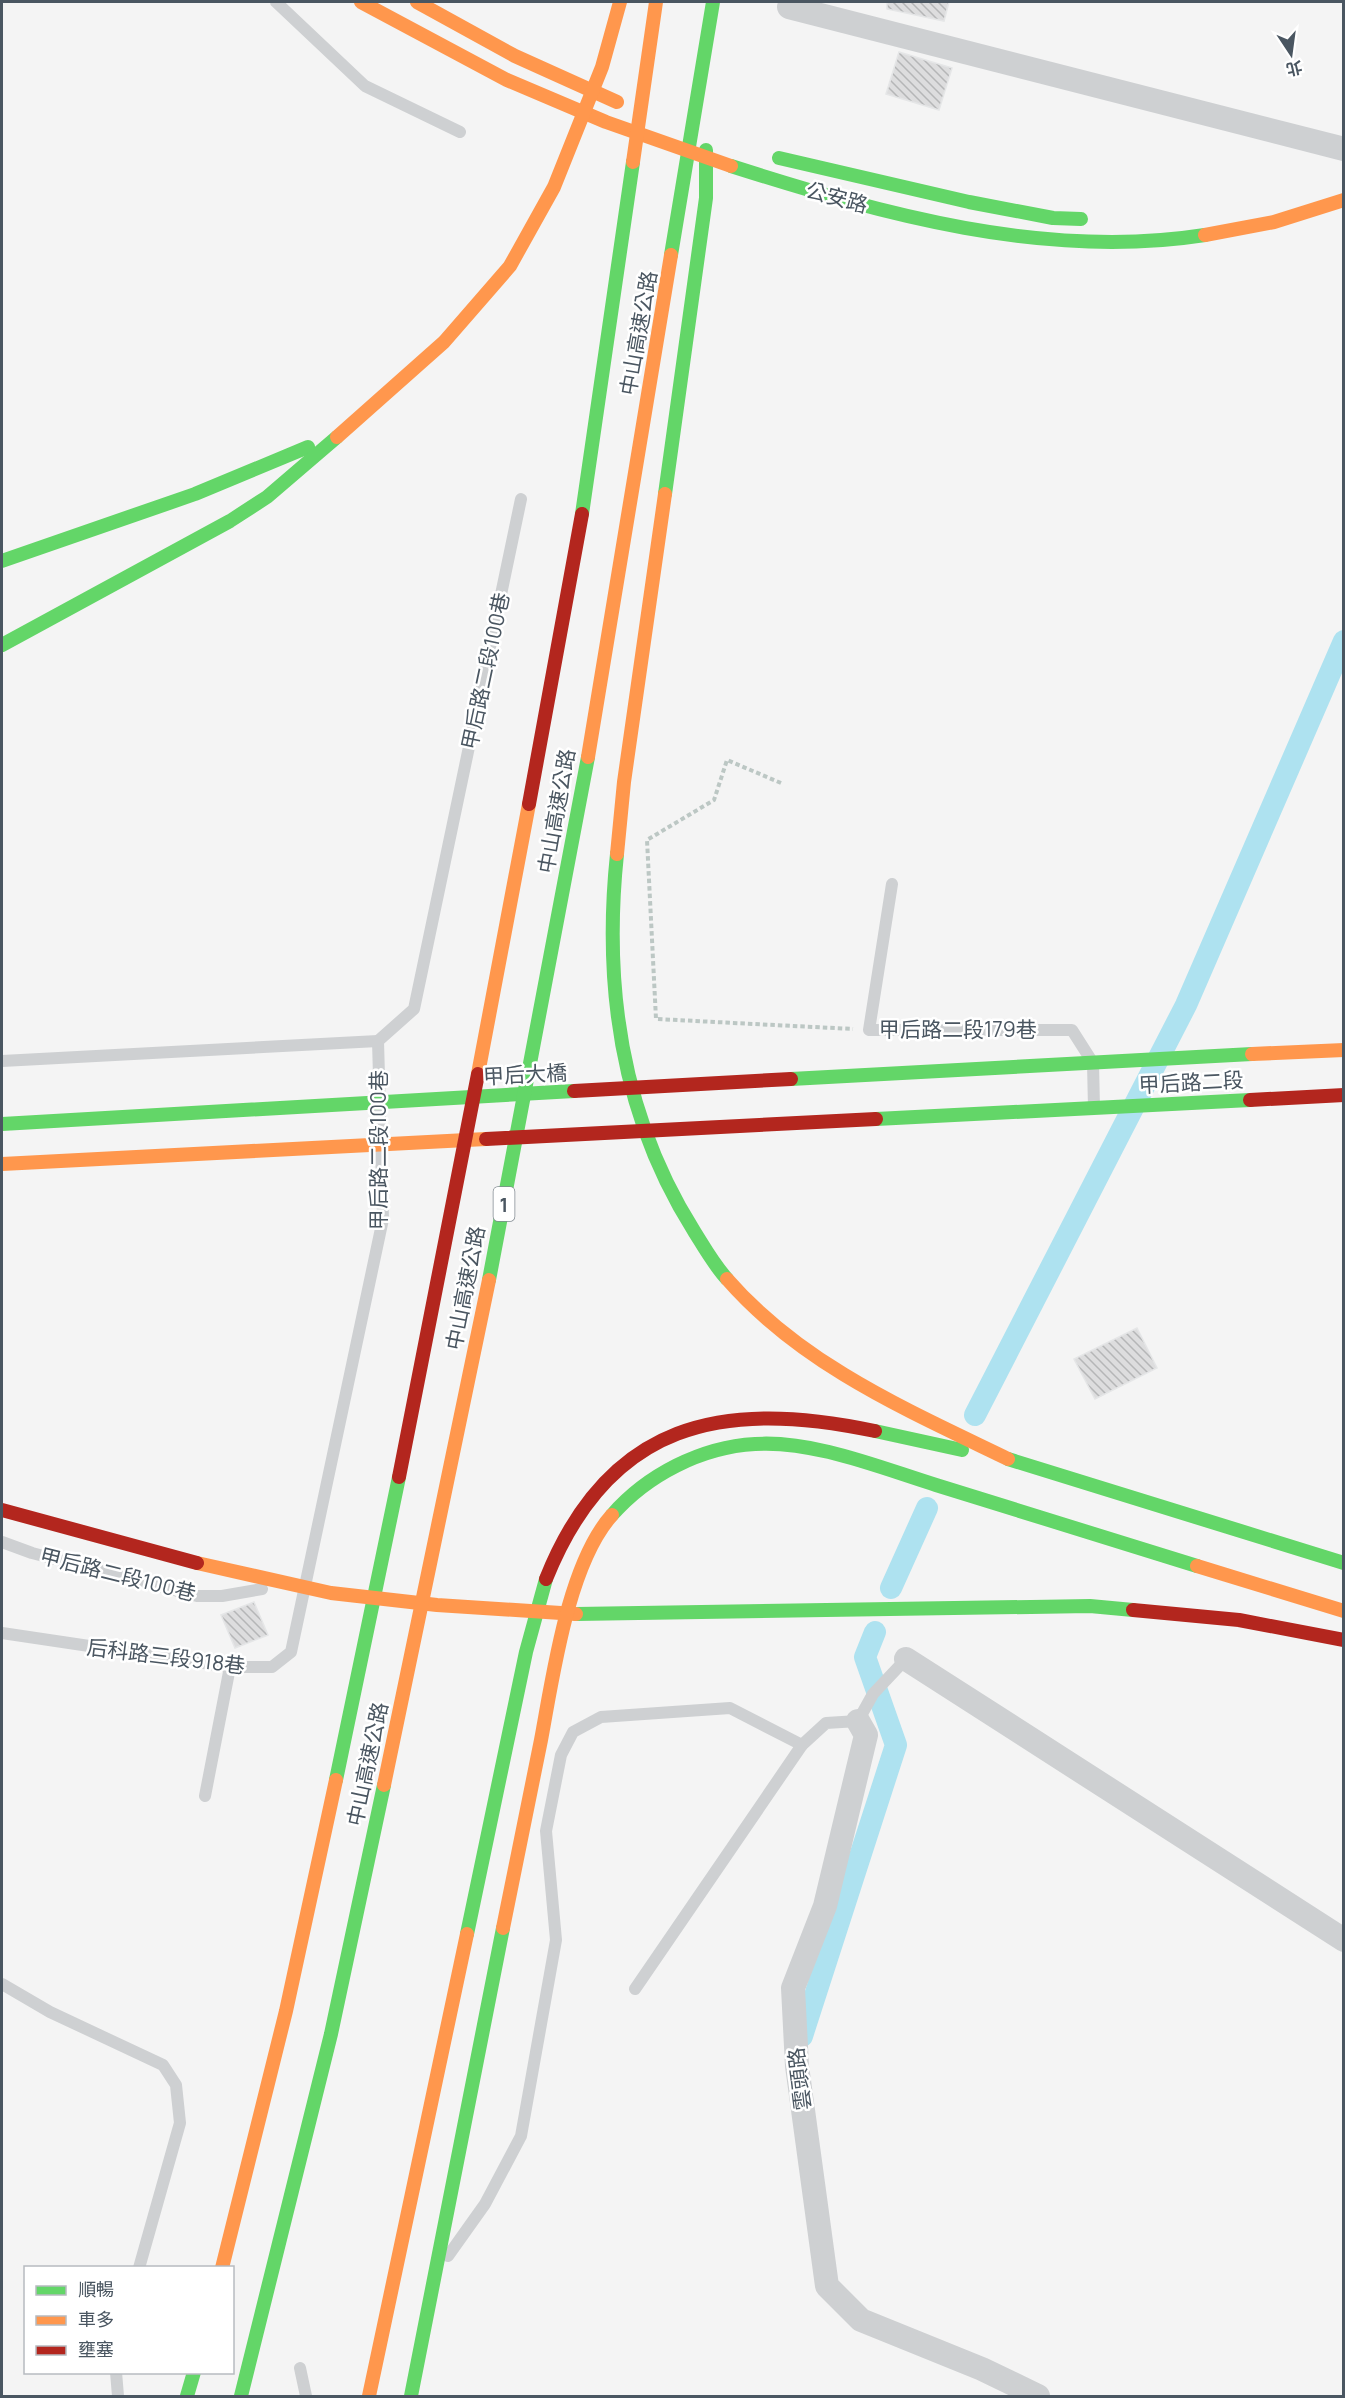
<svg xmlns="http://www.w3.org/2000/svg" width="1345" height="2398" font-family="Manrope,'Noto Sans TC',sans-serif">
  <defs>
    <pattern id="building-back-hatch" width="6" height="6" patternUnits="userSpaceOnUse" patternTransform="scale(1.5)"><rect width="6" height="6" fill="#ddddde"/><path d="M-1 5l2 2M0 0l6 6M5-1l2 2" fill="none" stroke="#b5b6b7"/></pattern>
  </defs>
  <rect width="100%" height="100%" fill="#f4f4f4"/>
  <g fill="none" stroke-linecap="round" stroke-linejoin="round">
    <g stroke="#aee2f0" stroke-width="22">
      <polyline points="975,1415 1186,1005 1344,641"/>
      <polyline points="891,1588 927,1508"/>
      <polyline points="802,2036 896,1745 865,1657 875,1632"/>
    </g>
  </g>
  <g fill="url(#building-back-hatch)" stroke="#e5e6e7" stroke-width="1.5">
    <polygon points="887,2 949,2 944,21 887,9"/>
    <polygon points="899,52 952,68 939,110 886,94"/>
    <polygon points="1137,1328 1157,1368 1095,1399 1074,1359"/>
    <polygon points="254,1602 268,1635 235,1648 221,1615"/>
  </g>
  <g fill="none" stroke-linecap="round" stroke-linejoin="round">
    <polyline stroke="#bcc7c4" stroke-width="4" stroke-dasharray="4.5 3" stroke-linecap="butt" points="781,783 727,760 714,800 647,840 656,1019 853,1029"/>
    <g stroke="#ced0d2" stroke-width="12">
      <polyline points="276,2 365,86 460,132"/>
      <polyline points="892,884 869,1030 1072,1030 1093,1063 1094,1108"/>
      <polyline points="2,1061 378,1041"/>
      <polyline points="2,1542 32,1553 197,1596 222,1596 262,1589"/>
      <polyline points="2,1633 230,1667 272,1667 291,1652 383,1219 378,1041 414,1009 521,499"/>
      <polyline points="205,1796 230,1667"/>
      <polyline points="2,1984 50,2012 163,2065 176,2085 180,2123 139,2268"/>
      <polyline points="635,1989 802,1745"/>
      <polyline points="448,2256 485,2204 521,2136 556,1940 546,1831 561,1755 573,1732 601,1717 730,1708 802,1745 826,1723 858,1721 873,1694 906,1659"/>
      <polyline points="300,2368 306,2396"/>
      <polyline points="116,2372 118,2396"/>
    </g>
    <g stroke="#ced0d2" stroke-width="24">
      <polyline points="789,7 1344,149"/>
      <polyline points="906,1659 1344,1940"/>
      <polyline points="858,1721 866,1735 825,1906 793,1988 797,2066 827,2286 861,2320 982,2369 1038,2396"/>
    </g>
    <g stroke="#63d668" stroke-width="14">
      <polyline points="779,158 969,202 1053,218 1081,219"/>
      <path d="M731,166C882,214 1045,260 1205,235"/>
      <polyline points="671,255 713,2"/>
      <polyline points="665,494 706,198 706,150"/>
      <polyline points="582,514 633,162"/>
      <polyline points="2,561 195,494 308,447"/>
      <polyline points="2,645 230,521 267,497 337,437"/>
      <path d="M617,854C603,987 622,1117 694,1231C704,1247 714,1265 727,1279"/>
      <polyline points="791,1079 1252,1054"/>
      <polyline points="876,1119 1250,1100"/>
      <polyline points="2,1124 574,1091"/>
      <polyline points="489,1280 588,757"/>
      <polyline points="875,1431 962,1450"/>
      <polyline points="1008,1459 1344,1563"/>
      <path d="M612,1515C647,1475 701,1447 755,1444C813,1440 881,1468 936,1485C1023,1512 1110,1539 1197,1566"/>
      <polyline points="576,1614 1090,1606 1133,1610"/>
      <polyline points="336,1780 399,1477"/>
      <polyline points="467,1934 526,1652 546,1579"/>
      <polyline points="187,2396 194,2372"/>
      <polyline points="241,2396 331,2034 384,1785"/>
      <polyline points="411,2396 503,1928"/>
    </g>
    <g stroke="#ff974d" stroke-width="14">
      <polyline points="361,2 507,80 606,122 731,166"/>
      <polyline points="417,2 515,56 617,102"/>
      <polyline points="633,162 656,2"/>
      <polyline points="1205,235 1274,222 1344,200"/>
      <polyline points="337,437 444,342 510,266 554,187 602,67 620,2"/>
      <polyline points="588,757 671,255"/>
      <polyline points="617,854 624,782 665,494"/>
      <polyline points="1252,1054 1344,1050"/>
      <polyline points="478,1074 529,804"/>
      <polyline points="2,1164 486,1139"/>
      <path d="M727,1279C802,1365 907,1410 1008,1459"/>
      <polyline points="197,1563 331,1593 437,1605 576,1614"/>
      <polyline points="1197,1566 1344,1611"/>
      <polyline points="384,1785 489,1280"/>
      <path d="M503,1928C516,1866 528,1803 541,1740C553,1676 568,1564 612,1515"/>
      <polyline points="222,2268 286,2011 336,1780"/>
      <polyline points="369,2396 467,1934"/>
    </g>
    <g stroke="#b3261e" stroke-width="14">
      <polyline points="529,804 582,514"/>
      <polyline points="574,1091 791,1079"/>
      <polyline points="1250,1100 1344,1095"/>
      <polyline points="486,1139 876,1119"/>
      <polyline points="399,1477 478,1074"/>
      <polyline points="2,1510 197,1563"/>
      <path d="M546,1579C609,1421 723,1399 875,1431"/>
      <polyline points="1133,1610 1239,1620 1344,1640"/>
    </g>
  </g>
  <g text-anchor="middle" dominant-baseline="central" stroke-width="5" stroke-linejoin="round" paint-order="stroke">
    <rect fill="#fff" stroke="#808990" stroke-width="1.5" x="493.5" y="1187" width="21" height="34" rx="4.5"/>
    <g font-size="20" font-weight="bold" fill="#4a5661">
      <text x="504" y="1204">1</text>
    </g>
    <g font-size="21" fill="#4a5661" stroke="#fff">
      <text transform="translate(837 197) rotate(15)">公安路</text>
      <text transform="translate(638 333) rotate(-80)">中山高速公路</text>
      <text transform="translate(485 671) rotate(-78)">甲后路二段100巷</text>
      <text transform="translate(556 811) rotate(-80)">中山高速公路</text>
      <text x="958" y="1029">甲后路二段179巷</text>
      <text transform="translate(525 1074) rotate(-3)">甲后大橋</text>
      <text transform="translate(1191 1082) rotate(-3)">甲后路二段</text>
      <text transform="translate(378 1150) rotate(-90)">甲后路二段100巷</text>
      <text transform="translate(465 1288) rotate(-79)">中山高速公路</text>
      <text transform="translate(118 1574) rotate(14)">甲后路二段100巷</text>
      <text transform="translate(166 1656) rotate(7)">后科路三段918巷</text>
      <text transform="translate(367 1764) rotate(-78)">中山高速公路</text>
      <text transform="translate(799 2079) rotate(-97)">雲頭路</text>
    </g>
  </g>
  <rect width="1345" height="2398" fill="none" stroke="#4a5661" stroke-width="6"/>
  <rect x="24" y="2266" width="210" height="108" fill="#ffffff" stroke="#b7bbc0" stroke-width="1.5"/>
  <rect x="36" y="2286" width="30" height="9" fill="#63d668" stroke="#b7bbc0" stroke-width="1.5"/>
  <text x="78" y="2296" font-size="18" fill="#4a5661">順暢</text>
  <rect x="36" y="2316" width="30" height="9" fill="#ff974d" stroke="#b7bbc0" stroke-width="1.5"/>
  <text x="78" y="2326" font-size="18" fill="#4a5661">車多</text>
  <rect x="36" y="2346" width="30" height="9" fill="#b3261e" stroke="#b7bbc0" stroke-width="1.5"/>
  <text x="78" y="2356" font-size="18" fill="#4a5661">壅塞</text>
  <g transform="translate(1291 54) rotate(167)" stroke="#ffffff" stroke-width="4.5" paint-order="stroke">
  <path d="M0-4.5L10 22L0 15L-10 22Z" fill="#4a5661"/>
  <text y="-9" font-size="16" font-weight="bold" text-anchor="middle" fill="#4a5661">北</text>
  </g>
</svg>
